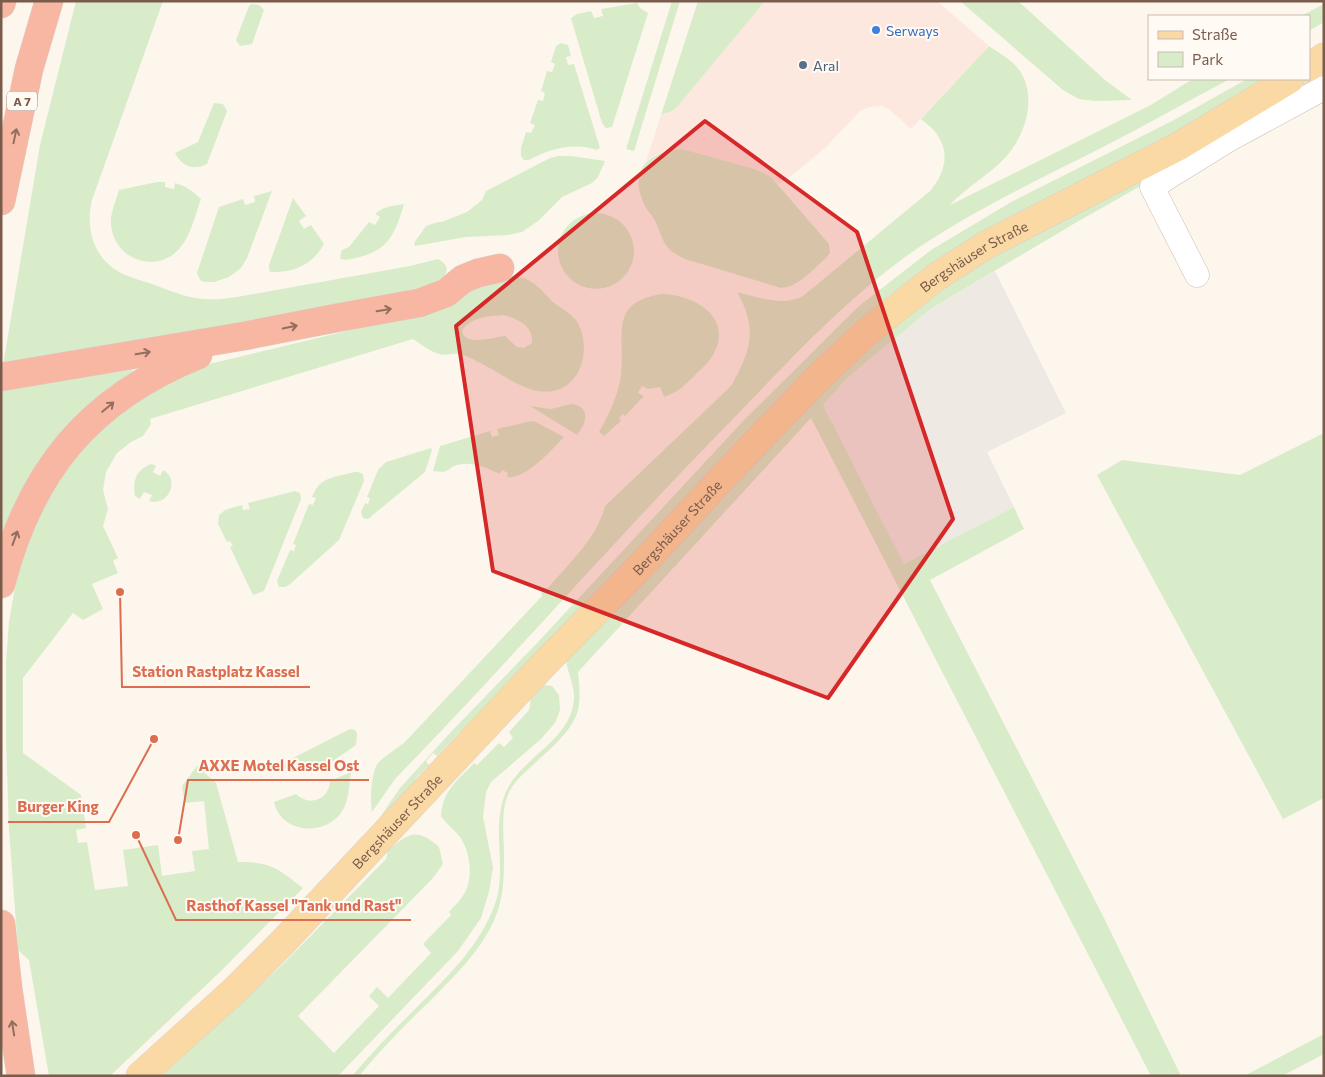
<svg xmlns="http://www.w3.org/2000/svg" width="1325" height="1077" font-family="Commissioner,sans-serif">
  <rect width="100%" height="100%" fill="#fdf6ec"/>
  <polygon fill="#fde8e0" points="765,1 937,1 989,46 911,129 890,110 881,106 869,107 860,111 826,147 799,170 779,184 771,177 755,169 682,149 657,154 646,161 661,115 666,114 678,106"/>
  <polygon fill="#efe9e4" points="995,271 1066,413 987,452 1014,507 904,564 823,405 848,377 932,308"/>
  <g fill="#d8ecc9" fill-rule="evenodd">
    <path d="M76,1H163L92,200C85,230 94,260 123,274C132,278 143,281 152,284C187,297 199,303 237,297L410,266L438,259C445,263 449,267 445,275L438,281L440,284L431,291L3,365L40,145Z"/>
    <polygon points="672,1 680,1 634,151 626,149"/>
    <polygon points="698,1 765,1 678,106 672,111 661,115"/>
    <polygon points="960,1 1018,1 1105,80 1132,100 1095,101 1079,99 1063,90"/>
    <polygon points="637,3 640,8 648,13 612,127 606,128 602,123 571,18 577,14 591,11 594,18 603,16 601,9"/>
    <polygon points="252,4 259,5 264,10 252,44 240,46 236,40 249,6"/>
    <polygon points="1324,4 1324,22 1309,31 1309,16 1301,16"/>
    <path d="M561,43L568,45L571,56L566,57L568,65L574,64L600,148L597,150C574,142 549,149 529,160H524L521,156V148L526,132L531,133L535,125L530,123L538,100L543,101L545,93L541,91L547,71L552,72L555,64L551,62L556,46Z"/>
    <path d="M989,46C997,52 1007,57 1014,64C1040,90 1027,134 1005,158C989,175 965,188 950,205L1149,106L1193,79H1230C1188,101 1146,125 1103,147C1036,181 967,213 905,257C841,304 787,363 732,420C617,537 509,662 395,779L372,812C370,802 371,769 379,762C386,755 396,749 404,743L542,596L541,589L548,588C569,563 597,538 605,506L731,386C751,351 758,329 737,292C759,297 782,307 803,296L930,191C943,176 951,155 938,136C934,129 927,124 921,119Z"/>
    <path d="M1324,66V82L1077,222L932,308L848,377L823,405L904,564L1014,507L1024,529L930,580L1103,916L1181,1076H1151L811,418L578,672C579,684 581,697 578,710C572,732 549,750 533,765C524,773 516,780 510,790C500,810 504,833 504,854C504,870 504,888 500,903C490,943 457,973 430,1001C405,1025 381,1049 359,1076H352C373,1051 395,1029 417,1007C448,976 480,946 495,904C508,868 490,828 506,792C522,756 571,741 574,699C575,684 565,669 566,654L732,478L927,293Z"/>
    <polygon points="1247,79 1275,79 1237,102 992,229 463,734 460,732 437,756 433,753 426,761 429,765 415,779 418,782 380,822 378,820 400,788 449,734 538,642 744,420 859,306 931,250 1013,201 1174,120"/>
    <path d="M214,103L223,104L227,111L207,164C193,171 182,166 175,153L198,142Z"/>
    <path d="M682,149L755,169L771,177L829,244L830,253L826,258C813,269 799,287 781,288C758,281 735,274 712,267C700,263 686,261 676,254C663,247 662,236 656,223C653,216 647,211 644,204C628,170 649,151 682,149Z"/>
    <polygon points="559,156 571,156 605,161 598,177 592,183 562,197 538,221 522,232 508,235 466,237 415,246 414,243 426,226 438,222 442,222 467,212 482,200 486,191 550,158"/>
    <path d="M157,182H165V187L174,189L175,183C186,186 193,191 201,199C195,215 191,236 179,249C156,275 113,259 111,224C110,213 116,201 119,190Z"/>
    <polygon points="272,191 247,258 241,268 229,277 214,282 204,282 200,280 197,273 219,207 243,199 245,205 255,202 254,196"/>
    <path d="M293,198L306,216L299,221L304,229L311,225L324,244C312,265 294,273 270,272L269,269V265Z"/>
    <path d="M404,204C396,231 390,249 360,257C354,258 348,261 341,259L340,256L342,250L349,247L369,222L375,225L380,217L375,214C384,206 393,206 404,204Z"/>
    <circle cx="596" cy="251" r="38"/>
    <path d="M508,275C532,277 536,285 552,301C561,309 572,313 578,323C594,354 577,398 538,391C518,388 495,369 476,361C471,358 464,355 458,354C452,353 445,356 439,354C431,352 421,344 413,339L150,419L151,424L143,436L131,442L117,453L106,472L103,490L108,509L103,526L118,558L113,561L118,573L92,584L103,609L83,620L73,613L23,678V753L81,795L86,828L76,830L78,843L87,842L95,890L128,886L123,850L158,845L162,876L195,871L192,851L209,849L204,801L185,803L182,786L197,766L216,783L238,862C272,862 277,868 303,888L221,971L110,1076H49L29,960L18,950L9,830L6,740V662L9,622L20,557L55,479L114,414L201,366L380,323L476,283ZM503,315C518,319 533,325 532,343L524,348L517,347L505,336C493,337 465,347 462,331C470,317 489,316 503,315Z"/>
    <path d="M661,294C695,294 736,319 712,357C707,364 701,369 696,374C684,386 680,391 664,397L660,387L648,389L642,386L638,393L644,396L625,416L623,414L619,418L621,421L604,436L599,432C609,414 618,396 621,375C626,337 607,303 661,294Z"/>
    <polygon points="132,369 134,375 1,549 1,390"/>
    <path d="M571,404C591,406 587,423 577,435L530,406L551,409Z"/>
    <path d="M531,421L536,422L564,437C552,450 525,480 507,477L508,473L502,470L500,474C484,467 471,460 454,466C450,468 449,470 444,472L433,471L440,446L490,431L492,437L499,435L497,429Z"/>
    <polygon points="1324,433 1324,798 1283,819 1097,475 1122,460 1240,475"/>
    <polygon points="431,448 432,450 425,472 368,519 363,518 361,512 365,503 368,504 370,498 367,497 378,470 386,462"/>
    <path d="M152,464L156,466L153,472L160,476L163,470C181,480 168,507 149,501L152,495L144,492L140,499L135,496C132,481 137,468 152,464Z"/>
    <path d="M354,472H358L363,474L364,481L339,540L289,585L285,587H279L277,581L290,550L294,551L296,545L293,544L309,504L313,505L316,498L312,497C320,476 334,478 354,472Z"/>
    <polygon points="295,491 300,493 301,499 264,591 253,595 230,547 233,546 230,541 227,542 218,524 219,515 225,510 242,505 243,510 250,509 248,503"/>
    <path d="M544,685L552,686L559,695L560,710L555,723L541,739L491,782L486,792L483,817L493,867L489,892L481,918L458,951L338,1076H162L285,962L386,859L388,850C409,833 417,827 439,847L443,864L433,878L298,1016L334,1053L379,1006L369,996L377,987L388,998L431,953L423,944L451,915L449,912C454,906 460,901 464,894C474,877 470,852 460,837C455,830 446,824 441,816C443,790 457,781 474,763L477,765L499,743L504,747L513,738L509,732L529,710L532,692L536,686Z"/>
    <polygon points="350,729 355,730 357,733 356,745 323,768 280,769 287,761 293,758"/>
    <path d="M351,772C349,786 349,802 341,813C323,837 281,833 274,802L296,794C309,807 329,800 330,781Z"/>
    <polygon points="1324,1034 1324,1054 1282,1076 1244,1076"/>
  </g>
  <g fill="none" stroke-linecap="round" stroke-linejoin="round">
    <g stroke="#d1beb0" stroke-width="25">
      <polyline id="minor" points="1197,275 1152,187 1228,140 1324,88"/>
    </g>
    <g stroke="#dad1cd" stroke-width="29">
      <g id="major">
        <polyline points="1309,67 1324,57"/>
        <path id="s1" d="M140,1076L235,990L281,944L546,662L634,573L739,460L821,375L868,331L936,277L986,245L1179,146L1290,79"/>
      </g>
    </g>
    <g stroke="#dad1cd" stroke-width="29">
      <g id="highway">
        <polyline points="1,4 2,1"/>
        <polyline points="1,201 29,69 49,1"/>
        <polyline points="1,377 244,336 336,318 419,303 446,293 463,279 478,273 500,268"/>
        <path d="M1,584C30,471 89,399 198,355"/>
        <polyline points="1,924 8,988 21,1076"/>
      </g>
    </g>
    <use href="#minor" stroke="#fff" stroke-width="24"/>
    <use href="#major" stroke="#fbd9a5" stroke-width="28"/>
    <use href="#highway" stroke="#f7b7a3" stroke-width="28"/>
  </g>
  <defs><path id="oneway-shaft" d="M-6 0H5M1.5-3L5.5 0L1.5 3" fill="none" stroke-width="1.6" stroke-linecap="round" stroke-linejoin="round" transform="scale(1.25)"/></defs>
  <g stroke="#936e5e">
    <use href="#oneway-shaft" transform="translate(15 136) rotate(-78)"/>
    <use href="#oneway-shaft" transform="translate(384 310) rotate(-9)"/>
    <use href="#oneway-shaft" transform="translate(290 327) rotate(-12)"/>
    <use href="#oneway-shaft" transform="translate(143 353) rotate(-10)"/>
    <use href="#oneway-shaft" transform="translate(108 407) rotate(-40)"/>
    <use href="#oneway-shaft" transform="translate(15 538) rotate(-70)"/>
    <use href="#oneway-shaft" transform="translate(13 1028) rotate(-99)"/>
  </g>
  <path fill="#d62828" fill-opacity="0.2" stroke="#d62828" stroke-width="4" stroke-linejoin="round" d="M705,121L857,232L953,519L828,698L493,571L456,326Z"/>
  <circle fill="#3f7fe0" stroke="#fffaf3" stroke-width="2" cx="876" cy="30" r="5"/>
  <circle fill="#5c6f8a" stroke="#fffaf3" stroke-width="2" cx="803" cy="65" r="5"/>
  <g text-anchor="middle" dominant-baseline="central" stroke-width="4" stroke-linejoin="round" paint-order="stroke">
    <rect fill="#fffaf3" stroke="#a28b7f" stroke-width="1" x="7" y="91.5" width="30" height="19" rx="4"/>
    <g font-size="12" font-weight="bold" fill="#7a5c4d">
      <text x="22" y="101">A 7</text>
    </g>
    <g font-size="14" fill="#366cbe" stroke="#fffaf3" text-anchor="start">
      <text x="886" y="30">Serways</text>
    </g>
    <g font-size="14" fill="#4e5e75" stroke="#fffaf3" text-anchor="start">
      <text x="813" y="65">Aral</text>
    </g>
    <g font-size="14" fill="#7a5c4d" stroke="#fffaf3">
      <text stroke="none"><textPath href="#s1" startOffset="1172">Bergshäuser Straße</textPath></text>
      <text stroke="none"><textPath href="#s1" startOffset="768">Bergshäuser Straße</textPath></text>
      <text stroke="none"><textPath href="#s1" startOffset="362">Bergshäuser Straße</textPath></text>
    </g>
  </g>
  <path fill="none" stroke="#dc6d51" stroke-width="2" d="M120 592L122 687H310M178 840L188 780H369M154 739L109 822H8M136 835L176 920H411"/>
  <g fill="#dc6d51" stroke="#fffaf3" stroke-width="2">
    <circle cx="120" cy="592" r="5"/>
    <circle cx="178" cy="840" r="5"/>
    <circle cx="154" cy="739" r="5"/>
    <circle cx="136" cy="835" r="5"/>
  </g>
  <g font-size="15" text-anchor="middle" font-weight="bold" fill="#dc6d51" stroke="#fffaf3" stroke-width="4" stroke-linejoin="round" paint-order="stroke">
    <text x="216" y="677">Station Rastplatz Kassel</text>
    <text x="279" y="771">AXXE Motel Kassel Ost</text>
    <text x="58" y="812">Burger King</text>
    <text x="294" y="911">Rasthof Kassel "Tank und Rast"</text>
  </g>
  <rect width="1325" height="1077" fill="none" stroke="#7a5c4d" stroke-width="5"/>
  <rect x="1148" y="15" width="162" height="65" fill="#fffaf3" stroke="#cabbb1"/>
  <rect x="1158" y="31" width="25" height="8" fill="#fbd9a5" stroke="#cabbb1"/>
  <text x="1192" y="40" font-size="15" fill="#7a5c4d">Straße</text>
  <rect x="1158" y="52" width="25" height="15" fill="#d8ecc9" stroke="#cabbb1"/>
  <text x="1192" y="65" font-size="15" fill="#7a5c4d">Park</text>
</svg>
